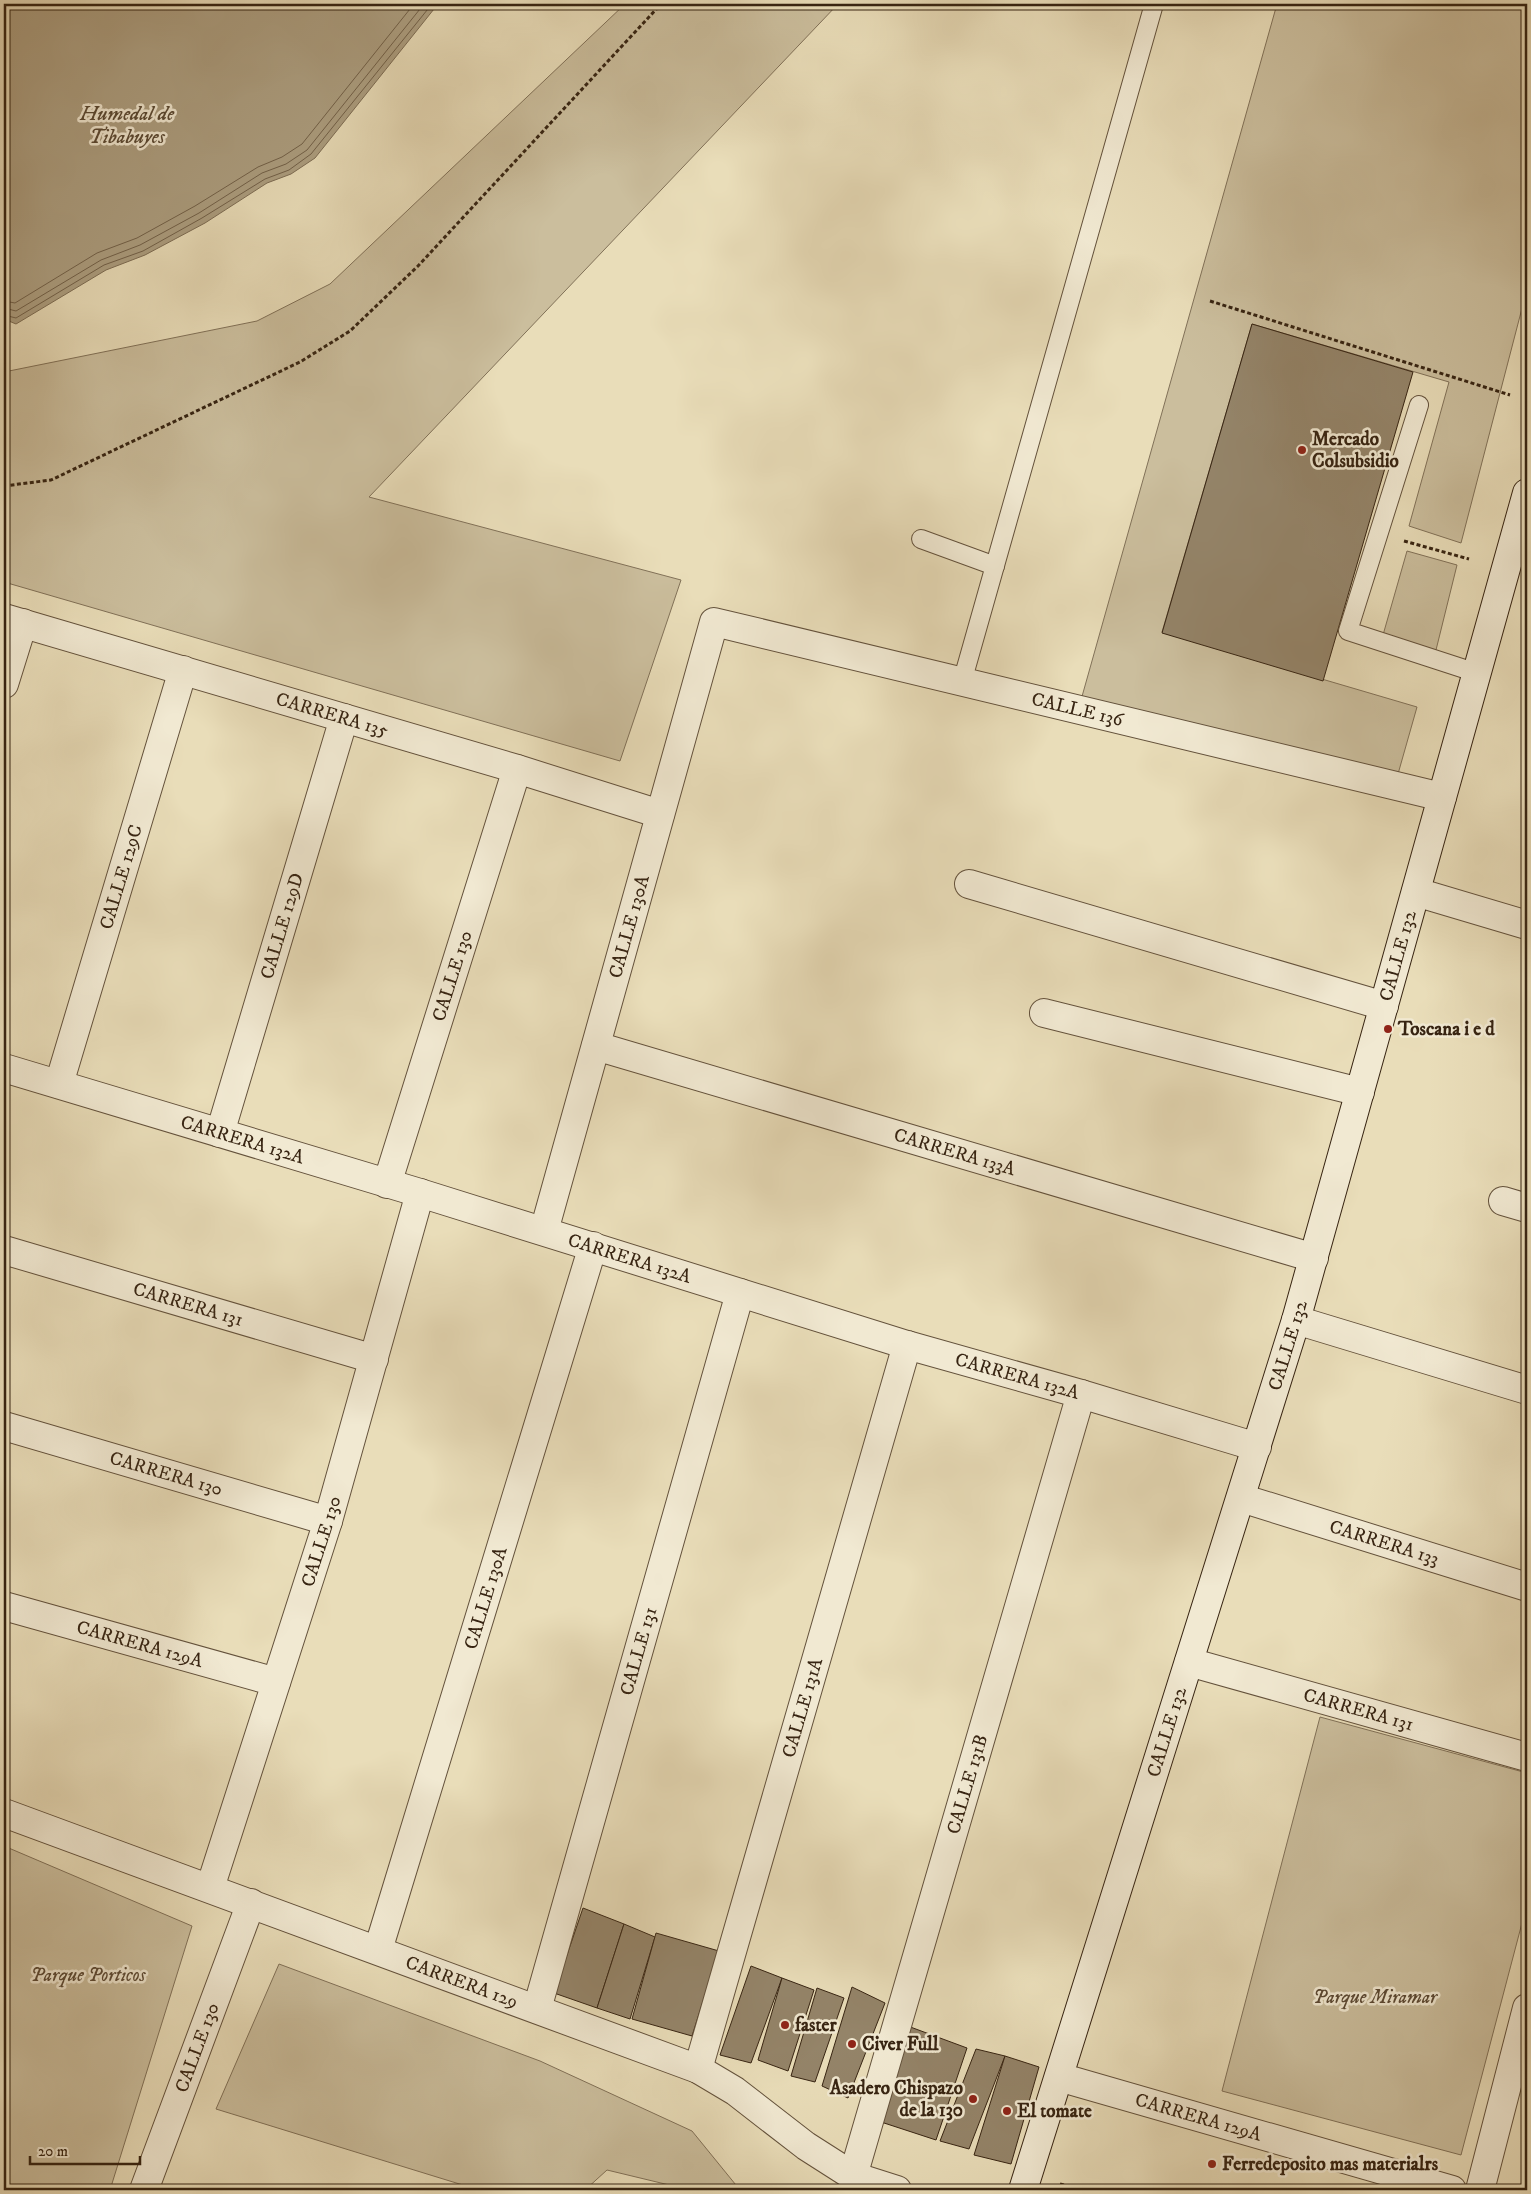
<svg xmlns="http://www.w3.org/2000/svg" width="1531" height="2194" font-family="'IM FELL DW Pica',serif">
  <rect width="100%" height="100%" fill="#e9ddb9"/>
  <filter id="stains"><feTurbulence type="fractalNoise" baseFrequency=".004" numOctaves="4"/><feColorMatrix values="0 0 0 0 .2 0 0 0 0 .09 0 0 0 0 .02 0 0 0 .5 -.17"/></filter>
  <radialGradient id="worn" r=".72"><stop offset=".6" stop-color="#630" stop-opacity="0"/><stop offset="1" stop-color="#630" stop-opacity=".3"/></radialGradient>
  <g fill="#cbbe9d" stroke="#817158">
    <polygon points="625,4 838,4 369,497 681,580 620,761 4,582 4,372 257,321 330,284"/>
    <polygon points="1277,4 1527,4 1527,289 1461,543 1409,526 1449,382 1252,324 1162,632 1417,707 1398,774 1081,700"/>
    <polygon points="1407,551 1457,565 1436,650 1383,635"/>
    <polygon points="1320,1717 1527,1773 1527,1904 1461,2155 1222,2091"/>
    <polygon points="4,1846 192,1926 110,2190 4,2190"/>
    <polygon points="279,1964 540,2061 692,2131 740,2190 690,2190 607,2170 585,2190 479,2190 216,2109"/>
  </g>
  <polygon fill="#ac9e80" stroke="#7d6d54" points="4,4 438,4 315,158 291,174 267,183 205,223 145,255 106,270 16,324 4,319"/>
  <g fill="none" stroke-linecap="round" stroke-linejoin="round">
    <g stroke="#726149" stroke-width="1">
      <polyline points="4,301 15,303 97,253 137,238 195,206 258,167 282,157 302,144 414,4"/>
      <polyline points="4,308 16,311 101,260 140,245 199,213 262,173 286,164 307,150 424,4"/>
      <polyline points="4,315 16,318 104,265 143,251 202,218 265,179 289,170 311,154 432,4"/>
    </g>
  </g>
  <g fill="#948469" stroke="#372412">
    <polygon points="1252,324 1413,372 1323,681 1162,633"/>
    <polygon points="583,1908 624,1924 597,2008 554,1993"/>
    <polygon points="624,1924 655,1937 630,2019 597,2008"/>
    <polygon points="656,1933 719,1951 692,2036 632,2019"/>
    <polygon points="751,1966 782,1978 751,2063 720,2055"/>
    <polygon points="782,1978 814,1990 788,2071 758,2060"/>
    <polygon points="852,1987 885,2003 848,2098 822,2086"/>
    <polygon points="817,1988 844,1998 815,2082 791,2076"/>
    <polygon points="905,2025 967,2048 936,2140 878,2121"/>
    <polygon points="976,2049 1005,2056 969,2149 940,2141"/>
    <polygon points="1005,2056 1039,2067 1011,2164 974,2155"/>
  </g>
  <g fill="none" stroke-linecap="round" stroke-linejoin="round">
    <g stroke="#64523c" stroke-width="20">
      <g id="lane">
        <polyline points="1419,405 1348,631 1477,673"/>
        <polyline points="921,539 995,566"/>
        <polyline points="962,682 1154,4"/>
      </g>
    </g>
    <g stroke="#64523c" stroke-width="30">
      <g id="street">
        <path id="s1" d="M4,618L517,769L660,814"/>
        <polyline points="4,684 23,623"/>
        <polyline points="969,884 1384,1006"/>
        <polyline points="1416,892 1527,925"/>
        <polyline points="1044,1013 1360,1092"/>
        <path id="s2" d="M596,1046L1314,1258"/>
        <path id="s3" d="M4,1068L420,1193L907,1345L1081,1394L1257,1447"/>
        <path id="s4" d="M59,1084L183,670"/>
        <path id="s5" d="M220,1133L344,718"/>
        <path id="s6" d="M387,1184L517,769"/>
        <polyline points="1503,1201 1527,1208"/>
        <path id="s7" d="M544,1231L714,622L1442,797"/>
        <path id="s8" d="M4,1250L374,1359"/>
        <polyline points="1296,1320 1527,1390"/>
        <path id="s9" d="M4,1426L328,1521"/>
        <path id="s10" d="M1241,1498L1527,1587"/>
        <path id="s11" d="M4,1606L276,1682"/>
        <path id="s12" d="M1189,1662L1527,1757"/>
        <path id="s13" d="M4,1813L698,2069L735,2091L806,2146L853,2176L897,2190"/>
        <path id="s14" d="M210,1888L328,1521L420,1193"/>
        <path id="s15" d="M378,1950L593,1246"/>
        <path id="s16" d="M537,2009L740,1293"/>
        <path id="s17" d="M698,2069L907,1345"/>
        <path id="s18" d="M1059,2077L1452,2190"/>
        <path id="s19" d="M853,2176L1081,1394"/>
        <path id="s20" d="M144,2190L251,1903"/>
        <polyline points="1480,2190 1527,2008"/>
      </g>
    </g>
    <g stroke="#372412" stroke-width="30">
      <g id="secondary">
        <path id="s21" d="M1023,2190L1296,1320L1527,493"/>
      </g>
    </g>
    <g stroke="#372412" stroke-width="3" stroke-dasharray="4 2.5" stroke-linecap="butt">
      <polyline points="1210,301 1510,395"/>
      <polyline points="4,486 51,480 300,362 350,331 418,266 661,4"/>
      <polyline points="1404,541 1469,559"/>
      <polyline points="4,2159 7,2190"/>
      <polyline points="1060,2184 1082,2190"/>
    </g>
    <use href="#lane" stroke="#f1e9d2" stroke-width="18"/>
    <use href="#street" stroke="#f1e9d2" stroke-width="28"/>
    <use href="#secondary" stroke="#f1e9d2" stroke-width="28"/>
  </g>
  <g fill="#8f2418" stroke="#f1e9d2" stroke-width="2">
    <circle cx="1302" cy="450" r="5"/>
    <circle cx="1388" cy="1029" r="5"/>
    <circle cx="785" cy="2025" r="5"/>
    <circle cx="852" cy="2044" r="5"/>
    <circle cx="973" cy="2099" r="5"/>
    <circle cx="1007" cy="2111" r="5"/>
    <circle cx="1212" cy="2164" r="5"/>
  </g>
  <g text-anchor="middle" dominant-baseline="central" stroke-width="5" stroke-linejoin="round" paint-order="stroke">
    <g font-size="19" font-weight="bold" fill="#372412" stroke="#f1e9d2" text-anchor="start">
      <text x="1312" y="439">Mercado<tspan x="1312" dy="22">Colsubsidio</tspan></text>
      <text x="1398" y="1029">Toscana i e d</text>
      <text x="795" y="2025">faster</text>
      <text x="862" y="2044">Civer Full</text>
      <text x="963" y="2088" text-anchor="end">Asadero Chispazo<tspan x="963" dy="22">de la 130</tspan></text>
      <text x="1017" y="2111">El tomate</text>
      <text x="1222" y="2164">Ferredeposito mas materialrs</text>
    </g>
    <g font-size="19" fill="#372412" stroke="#f1e9d2">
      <text stroke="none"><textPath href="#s7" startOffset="1006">CALLE 136</textPath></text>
      <text stroke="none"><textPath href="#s1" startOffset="342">CARRERA 135</textPath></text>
      <text stroke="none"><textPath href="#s4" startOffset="216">CALLE 129C</textPath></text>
      <text stroke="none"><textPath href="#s5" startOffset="216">CALLE 129D</textPath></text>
      <text stroke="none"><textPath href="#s7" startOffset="316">CALLE 130A</textPath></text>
      <text stroke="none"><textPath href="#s21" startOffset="1290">CALLE 132</textPath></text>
      <text stroke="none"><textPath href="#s6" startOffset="218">CALLE 130</textPath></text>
      <text stroke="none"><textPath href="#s3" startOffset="249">CARRERA 132A</textPath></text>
      <text stroke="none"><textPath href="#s2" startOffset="374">CARRERA 133A</textPath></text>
      <text stroke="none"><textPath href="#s3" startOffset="654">CARRERA 132A</textPath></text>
      <text stroke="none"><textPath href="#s8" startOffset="192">CARRERA 131</textPath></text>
      <text stroke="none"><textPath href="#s21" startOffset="885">CALLE 132</textPath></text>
      <text stroke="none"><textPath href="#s3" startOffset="1059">CARRERA 132A</textPath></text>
      <text stroke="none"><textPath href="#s9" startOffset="169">CARRERA 130</textPath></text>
      <text stroke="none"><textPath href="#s14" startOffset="364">CALLE 130</textPath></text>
      <text stroke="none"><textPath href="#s10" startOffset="150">CARRERA 133</textPath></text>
      <text stroke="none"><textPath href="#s15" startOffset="368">CALLE 130A</textPath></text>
      <text stroke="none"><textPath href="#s11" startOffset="141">CARRERA 129A</textPath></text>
      <text stroke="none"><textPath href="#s16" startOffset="372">CALLE 131</textPath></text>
      <text stroke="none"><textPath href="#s17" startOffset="376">CALLE 131A</textPath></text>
      <text stroke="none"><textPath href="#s12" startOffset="176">CARRERA 131</textPath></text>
      <text stroke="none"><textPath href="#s21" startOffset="480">CALLE 132</textPath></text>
      <text stroke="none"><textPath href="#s19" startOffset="408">CALLE 131B</textPath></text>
      <text stroke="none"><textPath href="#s13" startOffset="488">CARRERA 129</textPath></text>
      <text stroke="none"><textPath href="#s20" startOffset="152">CALLE 130</textPath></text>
      <text stroke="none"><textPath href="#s18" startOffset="145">CARRERA 129A</textPath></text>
    </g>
    <g font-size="19" font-style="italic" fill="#5c4a35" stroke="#f1e9d2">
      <text x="88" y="1975">Parque Porticos</text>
      <text x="1375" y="1997">Parque Miramar</text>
    </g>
    <g font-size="20" font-style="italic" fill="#5a4933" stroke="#f1e9d2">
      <text x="127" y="114">Humedal de<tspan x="127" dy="23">Tibabuyes</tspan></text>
    </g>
  </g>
  <rect width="1531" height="2194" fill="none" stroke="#e9ddb9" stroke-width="20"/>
  <rect x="5" y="5" width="1521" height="2184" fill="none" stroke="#372412" stroke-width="2.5"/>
  <rect x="10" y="10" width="1511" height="2174" fill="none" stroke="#372412"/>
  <path d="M30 2156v8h110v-8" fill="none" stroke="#372412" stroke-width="2.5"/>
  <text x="38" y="2156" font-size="15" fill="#372412" stroke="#f1e9d2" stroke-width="4" paint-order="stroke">20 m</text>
  <rect width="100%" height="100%" filter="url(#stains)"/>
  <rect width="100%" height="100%" fill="url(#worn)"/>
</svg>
